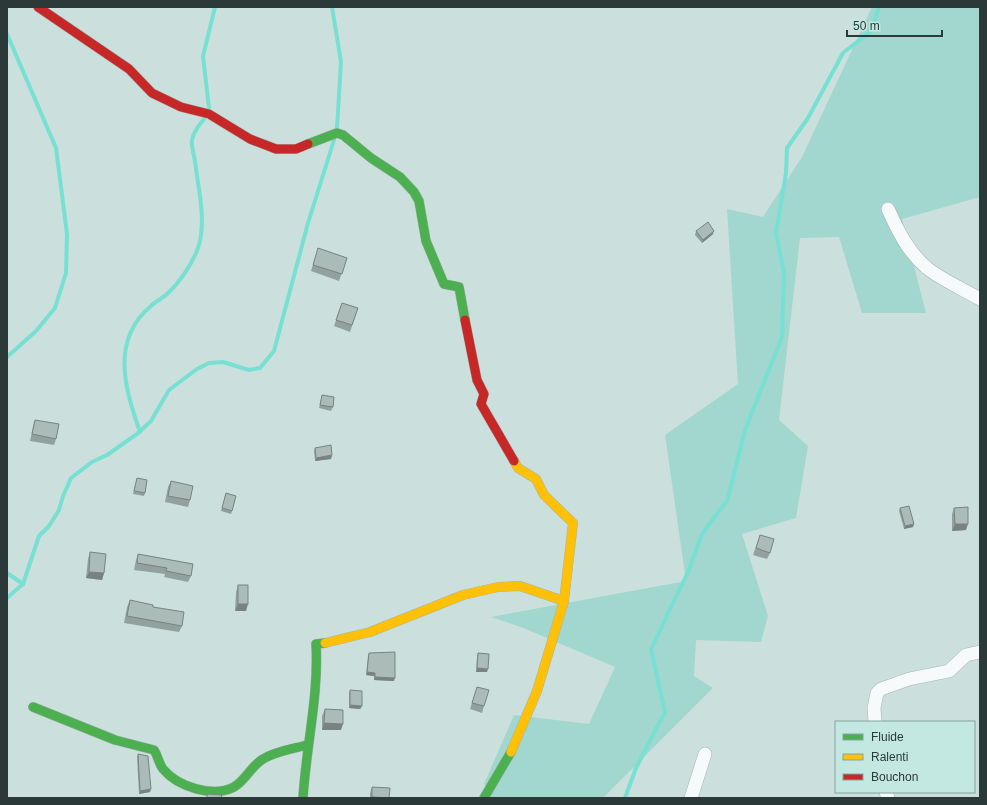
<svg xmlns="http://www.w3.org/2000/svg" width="987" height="805" font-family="Arial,sans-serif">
  <rect width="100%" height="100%" fill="#cbe0dc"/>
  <polygon fill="#a1d7ce" points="872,7 980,7 980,197 902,219 926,313 862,313 839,237 800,238 779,420 808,446 796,518 742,534 768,616 761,642 696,640 694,676 713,688 603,798 491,798 484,784 514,715 589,724 615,667 521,627 491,617 686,581 665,435 738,384 727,209 763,217 802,157"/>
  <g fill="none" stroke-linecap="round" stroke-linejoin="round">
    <g stroke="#78dfd3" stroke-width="4">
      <polyline points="332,7 341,62 337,128"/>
      <polyline points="7,34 56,148 67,234 66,273 55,308 36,331 7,357"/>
      <polyline points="209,108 203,56 215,7"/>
      <path d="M140,432C125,389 110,340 151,306C156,301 163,298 168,293C180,282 192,264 198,248C207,221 198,188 195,161C194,155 191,146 192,140C193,132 199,125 204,119"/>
      <polyline points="7,573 23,584"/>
      <polyline points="7,598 23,584 39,536 49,526 59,510 63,496 71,478 92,462 107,455 137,434 151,421 169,390 197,369 209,363 223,362 249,370 260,368 274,351 308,223 334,140"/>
      <polyline points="625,798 636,768 665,712 651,649 689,570 702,534 727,501 745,430 782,337 784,273 776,233 786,173 787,148 808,118 843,53 871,31 879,7"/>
    </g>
    <g stroke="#a3b3b1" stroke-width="14">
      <g id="street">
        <path d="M888,209C898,231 908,252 927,268C942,280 963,289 980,299"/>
        <polyline points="875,722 874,708 877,693 881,689 909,679 949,671 966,655 980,652"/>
        <polyline points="886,792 888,798"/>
        <polyline points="691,798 705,754"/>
      </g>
    </g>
    <g stroke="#a3b3b1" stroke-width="10">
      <g id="fast">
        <polyline points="308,144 337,133 343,135 371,158 400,177 414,192 419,201 426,241 444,284 459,287 465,320"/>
        <path d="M33,707L115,740L154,750C158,756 159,764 163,769C178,787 213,798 234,787C246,780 251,766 263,759C276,751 292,749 307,745"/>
        <path d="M303,798C306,747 319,695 316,644L325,643"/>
        <polyline points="484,798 511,752"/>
      </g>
    </g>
    <g stroke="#a3b3b1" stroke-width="10">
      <g id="slow">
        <polyline points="325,643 370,632 463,595 498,587 520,586 564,601"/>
        <polyline points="511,752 537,691 564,601 573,523 544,495 536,479 518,468 514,461"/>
      </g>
    </g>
    <g stroke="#a3b3b1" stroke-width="10">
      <g id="jam">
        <polyline points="38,7 129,69 152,93 181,107 209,114 250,139 276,149 296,149 308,144"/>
        <polyline points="465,320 477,380 484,394 481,404 514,461"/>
      </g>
    </g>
    <use href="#street" stroke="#f7fafa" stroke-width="13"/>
    <use href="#fast" stroke="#4caf50" stroke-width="9"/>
    <use href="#slow" stroke="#ffc107" stroke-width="9"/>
    <use href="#jam" stroke="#c62828" stroke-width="9"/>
  </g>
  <g fill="#93a19e">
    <polygon points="696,231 713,234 702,243 695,235"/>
    <polygon points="318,248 347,258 339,281 311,271"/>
    <polygon points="342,303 358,308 350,332 334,326"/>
    <polygon points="322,395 333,407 331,411 319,408"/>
    <polygon points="35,420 56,439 54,445 30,441 33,427"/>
    <polygon points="315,448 332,455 331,459 315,461 314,451"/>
    <polygon points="137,478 145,493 144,496 133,494"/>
    <polygon points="171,481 190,500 188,507 165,502 168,487"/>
    <polygon points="226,493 232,511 231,514 221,511"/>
    <polygon points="900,508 913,527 904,529 899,511"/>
    <polygon points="954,508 966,530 952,531 952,514"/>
    <polygon points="760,535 770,553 767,559 753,555"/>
    <polygon points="90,552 104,573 102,580 86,578 88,559"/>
    <polygon points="138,554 191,576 188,582 164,577 165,574 134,570 136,560"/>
    <polygon points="238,585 246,611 235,611 236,592"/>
    <polygon points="130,600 153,607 182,626 179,632 124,623 127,607"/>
    <polygon points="369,653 394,681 374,680 374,676 366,675 368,656"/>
    <polygon points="478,653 487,672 476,672 477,657"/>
    <polygon points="477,687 484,706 482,713 470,709"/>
    <polygon points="350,690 362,706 360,709 349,708 349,693"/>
    <polygon points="325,709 341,730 322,730 322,716"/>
    <polygon points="138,754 151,789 150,792 139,794 137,757"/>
    <polygon points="372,787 389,798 370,798 370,793"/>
  </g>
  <g fill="#788381">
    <polygon points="714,231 713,234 702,243 703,240"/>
    <polygon points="332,455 331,459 315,461 316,458"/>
    <polygon points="914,524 913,527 904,529 905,526"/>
    <polygon points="955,524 968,524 966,530 952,531"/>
    <polygon points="89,572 104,573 102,580 86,578"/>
    <polygon points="238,604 248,604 246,611 235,611"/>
    <polygon points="477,668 488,669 487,672 476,672"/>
    <polygon points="367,672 375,673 374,676 366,675"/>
    <polygon points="375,677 395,678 394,681 374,680"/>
    <polygon points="350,705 362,706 360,709 349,708"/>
    <polygon points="324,723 343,724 341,730 322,730"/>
    <polygon points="151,789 150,792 139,794 140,791"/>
  </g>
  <g fill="#abbbb8" stroke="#788381">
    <polygon points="708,222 714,231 703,240 696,231"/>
    <polygon points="318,248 347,258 342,274 313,265"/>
    <polygon points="342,303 358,308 352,325 336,320"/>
    <polygon points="322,395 334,397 333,407 320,405"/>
    <polygon points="35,420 59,424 56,439 32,434"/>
    <polygon points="331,445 332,455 316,458 315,448"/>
    <polygon points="137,478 147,480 145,493 134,491"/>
    <polygon points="171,481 193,486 190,500 168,496"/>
    <polygon points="226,493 236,496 232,511 222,508"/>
    <polygon points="909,506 914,524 905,526 900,508"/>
    <polygon points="968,507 968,524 955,524 954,508"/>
    <polygon points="760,535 774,539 770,553 756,548"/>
    <polygon points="90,552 106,554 104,573 89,572"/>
    <polygon points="138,554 193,564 191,576 166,571 167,568 137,563"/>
    <rect x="238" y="585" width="10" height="19"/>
    <polygon points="130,600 153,605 153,607 184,612 182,626 127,616"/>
    <polygon points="395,652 395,678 375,677 375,673 367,672 369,653"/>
    <polygon points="478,653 489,654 488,669 477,668"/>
    <polygon points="477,687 489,690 484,706 472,703"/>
    <polygon points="350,690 362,691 362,706 350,705"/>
    <polygon points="325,709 343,710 343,724 324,723"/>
    <polygon points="138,754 148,756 151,789 140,791"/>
    <polygon points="372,787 390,788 389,798 372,797"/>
    <polygon points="207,794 222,795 221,798 207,798"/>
  </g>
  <rect width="987" height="805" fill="none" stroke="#2b3a38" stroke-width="16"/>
  <rect x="835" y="721" width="140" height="72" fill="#c3e8e2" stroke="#86a29e"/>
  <rect x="843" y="734" width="20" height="6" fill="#4caf50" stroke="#86a29e"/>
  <text x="871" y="741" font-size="12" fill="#2b3a38">Fluide</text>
  <rect x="843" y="754" width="20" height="6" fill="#ffc107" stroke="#86a29e"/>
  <text x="871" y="761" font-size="12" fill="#2b3a38">Ralenti</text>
  <rect x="843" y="774" width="20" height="6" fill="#c62828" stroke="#86a29e"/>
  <text x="871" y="781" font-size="12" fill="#2b3a38">Bouchon</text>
  <path d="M847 30v6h95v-6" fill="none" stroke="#2b3a38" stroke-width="2"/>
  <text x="853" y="30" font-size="12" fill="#2b3a38" stroke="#c3e8e2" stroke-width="3" paint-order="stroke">50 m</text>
</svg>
